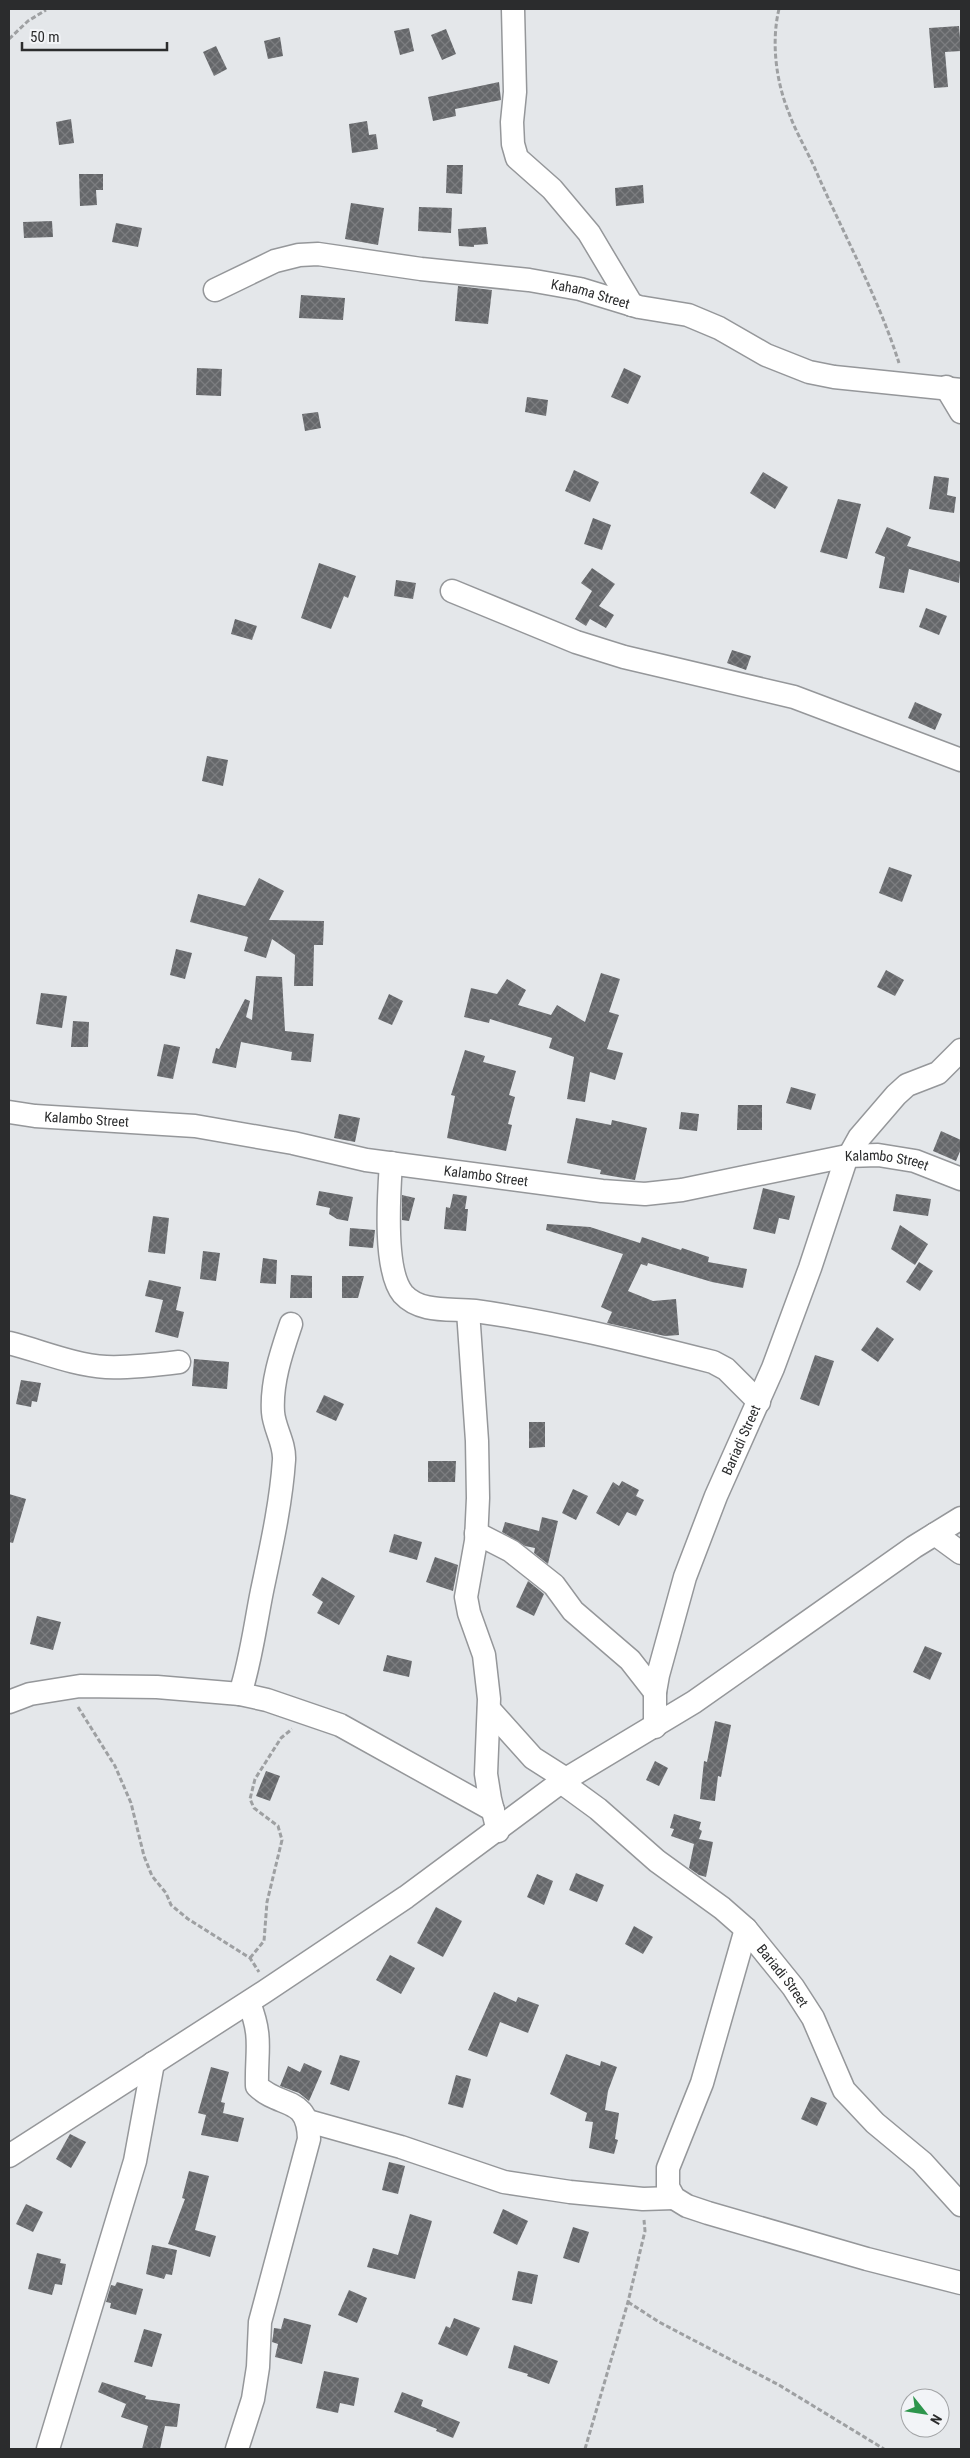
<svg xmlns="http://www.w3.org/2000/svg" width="970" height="2458" font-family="'Roboto Condensed',sans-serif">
  <defs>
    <pattern id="building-cross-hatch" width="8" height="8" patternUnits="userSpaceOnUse" patternTransform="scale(1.25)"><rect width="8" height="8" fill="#65676a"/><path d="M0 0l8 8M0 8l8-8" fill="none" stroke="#7c7d80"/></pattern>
  </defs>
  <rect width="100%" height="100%" fill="#e4e7ea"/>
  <g fill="url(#building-cross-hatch)">
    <polygon points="959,26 961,51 945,52 948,87 934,88 929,28"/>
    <polygon points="409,28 414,51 400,55 394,31"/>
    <polygon points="446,29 456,54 442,60 431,35"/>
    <polygon points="280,37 283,56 268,59 264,41"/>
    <polygon points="216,46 227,69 214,76 203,52"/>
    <polygon points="499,82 501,100 455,109 456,116 433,121 428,97"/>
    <polygon points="71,119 74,143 59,145 56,122"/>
    <polygon points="367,121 369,135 376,134 378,149 352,153 349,124"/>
    <polygon points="447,165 463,165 462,194 446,193"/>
    <polygon points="79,174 103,174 103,190 96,190 97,205 80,206"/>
    <polygon points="643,185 644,203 616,206 615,188"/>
    <polygon points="351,203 384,208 378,245 345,239"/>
    <polygon points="419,207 452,208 451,233 418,231"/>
    <polygon points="52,221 53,237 24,238 23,222"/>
    <polygon points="116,223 142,228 138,247 112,242"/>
    <polygon points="486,227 488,244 474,245 474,247 459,246 458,229"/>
    <polygon points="458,286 492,290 488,324 455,321"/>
    <polygon points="301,295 345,298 343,320 299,318"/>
    <polygon points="197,368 222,369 221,396 196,395"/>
    <polygon points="624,368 641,376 628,404 611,397"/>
    <polygon points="527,397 548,400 546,416 525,412"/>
    <polygon points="318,412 321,428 305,431 302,414"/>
    <polygon points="574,470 599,482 590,502 565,491"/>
    <polygon points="763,472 788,487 775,509 750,493"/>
    <polygon points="934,476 949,478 947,495 956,497 954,513 929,509"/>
    <polygon points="838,499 861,504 847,559 820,552"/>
    <polygon points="593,518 611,525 602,550 584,544"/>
    <polygon points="887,527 911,537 907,546 961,562 959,583 909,569 904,593 879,588 885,557 875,553"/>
    <polygon points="319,563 356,576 348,598 344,596 331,629 301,618"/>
    <polygon points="592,568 615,584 599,606 614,615 606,628 590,619 586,626 575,619 592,591 581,583"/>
    <polygon points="396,580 416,583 413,599 394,596"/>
    <polygon points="926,608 947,616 939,635 919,627"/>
    <polygon points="235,619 257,626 252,640 231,634"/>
    <polygon points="732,650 751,656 746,670 727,663"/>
    <polygon points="915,702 942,714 935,730 908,718"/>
    <polygon points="207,756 228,760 223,786 202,781"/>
    <polygon points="889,867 912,875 902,902 879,893"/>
    <polygon points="259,878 284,891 269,920 324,921 323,945 314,945 313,986 294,986 295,955 272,939 266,958 244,951 248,937 190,922 198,894 245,906"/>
    <polygon points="176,949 192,953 185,979 170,975"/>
    <polygon points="886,970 904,980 895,996 877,987"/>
    <polygon points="601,973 620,979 609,1012 619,1015 607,1049 623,1053 615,1080 590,1072 585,1102 567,1099 574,1057 549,1048 552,1038 490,1019 489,1023 464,1017 471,988 497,994 507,979 526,990 518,1005 551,1015 557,1005 585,1022"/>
    <polygon points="256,976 282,977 285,1031 314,1034 311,1062 291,1060 292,1052 241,1042 236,1068 212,1063 216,1048 219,1049 245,999 250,1001 246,1017 252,1020"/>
    <polygon points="41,993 67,996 62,1028 36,1024"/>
    <polygon points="389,994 403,1001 392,1025 378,1019"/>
    <polygon points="73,1021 89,1022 88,1047 71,1047"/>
    <polygon points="164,1044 180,1047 173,1079 157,1076"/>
    <polygon points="465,1050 485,1056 483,1062 516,1071 509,1095 515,1097 508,1124 512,1125 506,1151 447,1138 455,1096 451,1095"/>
    <polygon points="791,1087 816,1094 811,1110 786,1103"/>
    <polygon points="738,1105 762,1105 762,1130 737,1130"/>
    <polygon points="681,1112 699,1114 697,1131 679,1129"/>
    <polygon points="339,1114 360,1118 355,1142 334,1138"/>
    <polygon points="576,1118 611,1125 612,1120 647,1128 635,1180 600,1174 601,1170 567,1163"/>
    <polygon points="941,1131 961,1140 961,1149 956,1161 933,1151"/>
    <polygon points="763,1188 795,1196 789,1220 779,1218 775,1234 753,1229"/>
    <polygon points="319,1191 353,1197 348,1221 337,1219 329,1214 330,1208 316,1205"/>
    <polygon points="453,1194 467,1196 465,1209 468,1209 466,1231 444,1229 446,1207 450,1208"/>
    <polygon points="896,1194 931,1199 928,1216 893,1211"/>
    <polygon points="402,1195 415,1198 409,1221 402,1220"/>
    <polygon points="153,1216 169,1218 165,1254 148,1252"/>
    <polygon points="547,1224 590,1227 640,1243 642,1237 681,1250 682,1248 709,1257 708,1262 747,1269 743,1288 712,1282 648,1263 647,1266 641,1264 628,1291 653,1301 676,1299 679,1335 665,1336 607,1323 612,1312 601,1307 623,1254 546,1230"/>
    <polygon points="900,1225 928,1244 915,1265 891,1249"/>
    <polygon points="350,1228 375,1230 373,1248 349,1246"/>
    <polygon points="203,1251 220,1253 216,1281 200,1279"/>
    <polygon points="263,1258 277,1260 276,1284 260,1283"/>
    <polygon points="919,1262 933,1271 920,1291 906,1282"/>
    <polygon points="291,1275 312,1276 312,1298 290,1298"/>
    <polygon points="342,1276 364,1276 358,1298 342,1298"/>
    <polygon points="149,1280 181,1287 176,1310 184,1312 178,1338 155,1332 163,1300 145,1296"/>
    <polygon points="877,1327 894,1339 878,1362 861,1350"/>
    <polygon points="815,1355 834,1361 819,1406 800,1399"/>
    <polygon points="194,1359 229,1362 227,1389 192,1386"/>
    <polygon points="21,1380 41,1383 37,1402 32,1401 31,1407 16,1404"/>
    <polygon points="324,1395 344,1404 336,1421 316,1412"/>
    <polygon points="529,1422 545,1422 545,1447 529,1448"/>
    <polygon points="428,1461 456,1461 455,1482 428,1482"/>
    <polygon points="622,1481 639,1490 636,1496 644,1500 636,1516 627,1512 619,1526 596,1513 613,1482 619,1486"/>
    <polygon points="573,1489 588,1496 576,1520 562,1513"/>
    <polygon points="9,1494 26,1499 13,1543 9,1542"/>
    <polygon points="542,1517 558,1521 548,1564 534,1553 535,1548 525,1546 502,1532 505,1522 539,1531"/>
    <polygon points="394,1534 422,1542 417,1560 389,1552"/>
    <polygon points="435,1557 458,1565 453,1591 426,1582"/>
    <polygon points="322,1577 355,1596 339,1625 317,1613 323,1602 312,1595"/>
    <polygon points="528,1581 544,1594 534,1616 516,1607"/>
    <polygon points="37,1616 61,1622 53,1650 30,1644"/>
    <polygon points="925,1646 942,1653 930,1680 913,1672"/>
    <polygon points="387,1655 412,1661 409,1677 383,1671"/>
    <polygon points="715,1721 731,1725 721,1777 718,1776 715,1801 700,1799 704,1761 707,1762"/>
    <polygon points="655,1761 668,1768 659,1786 646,1780"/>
    <polygon points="266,1771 280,1776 270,1801 256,1796"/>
    <polygon points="674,1814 701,1822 699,1829 702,1831 699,1839 713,1842 706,1877 699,1875 689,1868 694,1844 671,1836 674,1829 670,1828"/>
    <polygon points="576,1873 604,1885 597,1902 569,1890"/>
    <polygon points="537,1874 553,1881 544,1905 527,1897"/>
    <polygon points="436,1907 462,1921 443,1957 417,1943"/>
    <polygon points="634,1926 653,1937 643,1954 625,1944"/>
    <polygon points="390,1955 415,1968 401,1994 376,1980"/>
    <polygon points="494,1992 516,2002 518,1997 539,2005 528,2033 500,2022 487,2057 468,2050"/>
    <polygon points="566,2054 600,2066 601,2061 617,2067 608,2091 605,2110 619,2113 615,2139 618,2140 614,2154 589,2148 593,2122 585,2121 587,2113 550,2094"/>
    <polygon points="340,2055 360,2061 349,2091 330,2084"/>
    <polygon points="304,2063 322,2071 309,2101 299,2093 280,2086 288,2066 300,2072"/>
    <polygon points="211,2067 229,2072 221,2102 225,2103 223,2113 244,2118 238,2142 201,2135 206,2115 198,2113"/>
    <polygon points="456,2075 471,2079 463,2108 448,2104"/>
    <polygon points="811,2097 827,2103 817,2126 801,2119"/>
    <polygon points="70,2134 86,2142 71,2168 56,2159"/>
    <polygon points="389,2162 405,2166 398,2194 382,2190"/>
    <polygon points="189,2171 209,2176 195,2230 216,2236 210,2257 168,2244 185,2199 182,2198"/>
    <polygon points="26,2204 43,2212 33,2232 16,2224"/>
    <polygon points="503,2209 528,2221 517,2245 493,2233"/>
    <polygon points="410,2214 432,2221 415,2279 367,2267 373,2248 398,2255"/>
    <polygon points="573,2227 589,2232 579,2263 563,2258"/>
    <polygon points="152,2245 177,2250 172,2275 166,2274 164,2279 146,2274"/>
    <polygon points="37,2253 61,2259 60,2263 66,2264 62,2285 55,2284 52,2295 28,2289"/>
    <polygon points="518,2271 538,2275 532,2304 512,2300"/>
    <polygon points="117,2282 143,2289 136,2315 110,2308 111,2303 106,2302 111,2285 115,2286"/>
    <polygon points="349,2290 367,2298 357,2323 338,2315"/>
    <polygon points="284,2318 311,2325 302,2364 275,2357 278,2344 272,2342 273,2336 274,2328 281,2329"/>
    <polygon points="454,2318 480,2328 467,2356 438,2344 446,2326 450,2328"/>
    <polygon points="144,2329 162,2334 152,2367 134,2362"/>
    <polygon points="514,2345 558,2361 549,2384 527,2376 528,2374 508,2368"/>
    <polygon points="324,2371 359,2378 354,2406 340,2403 338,2413 316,2408"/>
    <polygon points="102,2382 146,2396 145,2399 180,2404 177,2427 165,2426 160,2449 142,2449 148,2426 121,2417 126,2404 98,2392"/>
    <polygon points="402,2392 423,2400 421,2406 460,2422 453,2438 436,2431 437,2429 394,2412"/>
  </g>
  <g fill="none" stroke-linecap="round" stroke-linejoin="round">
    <g stroke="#95979a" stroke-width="25">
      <g id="street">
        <polyline points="513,9 515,92 512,122 513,144 517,158 552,189 589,233 632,305"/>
        <path id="s1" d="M215,290L275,261L299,255L318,254L421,269L529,280L580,289L639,307L688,315L719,328L766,355L809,372L834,377L961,390"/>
        <polyline points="946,387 961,412"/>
        <polyline points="452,591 576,642 624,657 794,697 961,760"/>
        <path id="s2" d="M9,1112L35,1116L195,1126L293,1143L366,1160L602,1191L645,1194L682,1190L847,1156L878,1155L915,1161L961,1179"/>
        <polyline points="849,1156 859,1138 896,1095 907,1085 938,1073 961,1050"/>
        <path d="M391,1163C389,1193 383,1270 403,1294C421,1314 452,1308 475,1311C555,1322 634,1342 713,1362L726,1369L759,1402"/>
        <polyline points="468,1311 477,1441 478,1498 476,1541 466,1597 469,1613 484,1655 489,1699 486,1774 490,1799 498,1831"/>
        <path d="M9,1343C41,1351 73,1365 106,1367C130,1368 155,1365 179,1362"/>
        <polyline points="476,1533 511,1551 554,1585 573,1611 630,1660 655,1692"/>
        <polyline points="935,1534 961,1553"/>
        <path d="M240,1694C251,1660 255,1626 262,1591C271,1548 281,1504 284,1460C285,1443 274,1428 273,1412C271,1382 282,1351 291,1324"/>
        <polyline points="9,1702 30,1694 80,1686 157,1687 240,1694 267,1700 340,1725 493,1810"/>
        <polyline points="489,1709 533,1758 566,1779"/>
        <path id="s3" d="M655,1727V1692L658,1675L685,1577L716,1496L773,1368L810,1268L847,1156"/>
        <path id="s4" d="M561,1782L598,1809L657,1861L722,1908L746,1929L793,1987L813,2018L844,2090L875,2123L922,2162L961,2205"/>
        <polyline points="746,1929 702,2083 668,2168 668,2187 674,2198 687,2206 708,2213 867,2259 961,2283"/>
        <polyline points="308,2121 401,2147 504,2182 570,2192 643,2199 674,2198"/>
        <polyline points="9,2156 264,1992 406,1897 561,1782 694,1702 914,1547 961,1518"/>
        <polyline points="48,2449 135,2161 153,2063"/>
        <path d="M237,2449L253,2399L258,2367L260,2322L309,2139C308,2095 281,2109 257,2086C256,2051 263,2038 249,2003"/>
      </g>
    </g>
    <g stroke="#9ea0a2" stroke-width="3" stroke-dasharray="5 2.5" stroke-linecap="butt">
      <path d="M779,9C771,42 776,82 789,113C796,133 808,152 816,171C844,235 878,297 899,363"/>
      <polyline points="9,39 28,21 46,10"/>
      <polyline points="78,1707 115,1766 131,1803 144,1856 152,1876 166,1893 171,1905 188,1919 250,1958 259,1972"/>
      <polyline points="250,1958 264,1941 267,1902 282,1840 278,1826 254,1808 250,1799 255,1779 281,1738 292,1729"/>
      <polyline points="628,2302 659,2322 779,2385 884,2449"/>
      <polyline points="585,2449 628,2302 645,2231 644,2220"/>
    </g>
    <use href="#street" stroke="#fff" stroke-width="22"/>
  </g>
  <g text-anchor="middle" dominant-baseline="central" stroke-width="5" stroke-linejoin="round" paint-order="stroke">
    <g font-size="14" fill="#2b2c2d" stroke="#f2f4f7">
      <text stroke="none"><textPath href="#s1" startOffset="386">Kahama Street</textPath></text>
      <text stroke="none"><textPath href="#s2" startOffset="78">Kalambo Street</textPath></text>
      <text stroke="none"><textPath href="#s2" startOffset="888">Kalambo Street</textPath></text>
      <text stroke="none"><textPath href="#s2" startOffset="482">Kalambo Street</textPath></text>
      <text stroke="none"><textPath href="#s3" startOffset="302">Bariadi Street</textPath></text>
      <text stroke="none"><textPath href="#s4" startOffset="296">Bariadi Street</textPath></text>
    </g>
  </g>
  <rect width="970" height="2458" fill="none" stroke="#2b2c2d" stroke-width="20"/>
  <g transform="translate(925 2413) rotate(120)"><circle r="24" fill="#f2f4f7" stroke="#a2a4a6"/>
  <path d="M0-4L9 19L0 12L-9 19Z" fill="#2d954c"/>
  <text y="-8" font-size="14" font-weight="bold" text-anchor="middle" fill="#2b2c2d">N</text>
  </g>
  <path d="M22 42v8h145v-8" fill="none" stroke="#2b2c2d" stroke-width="2.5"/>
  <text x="30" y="42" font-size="15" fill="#2b2c2d" stroke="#f2f4f7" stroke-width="4" paint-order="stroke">50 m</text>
</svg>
